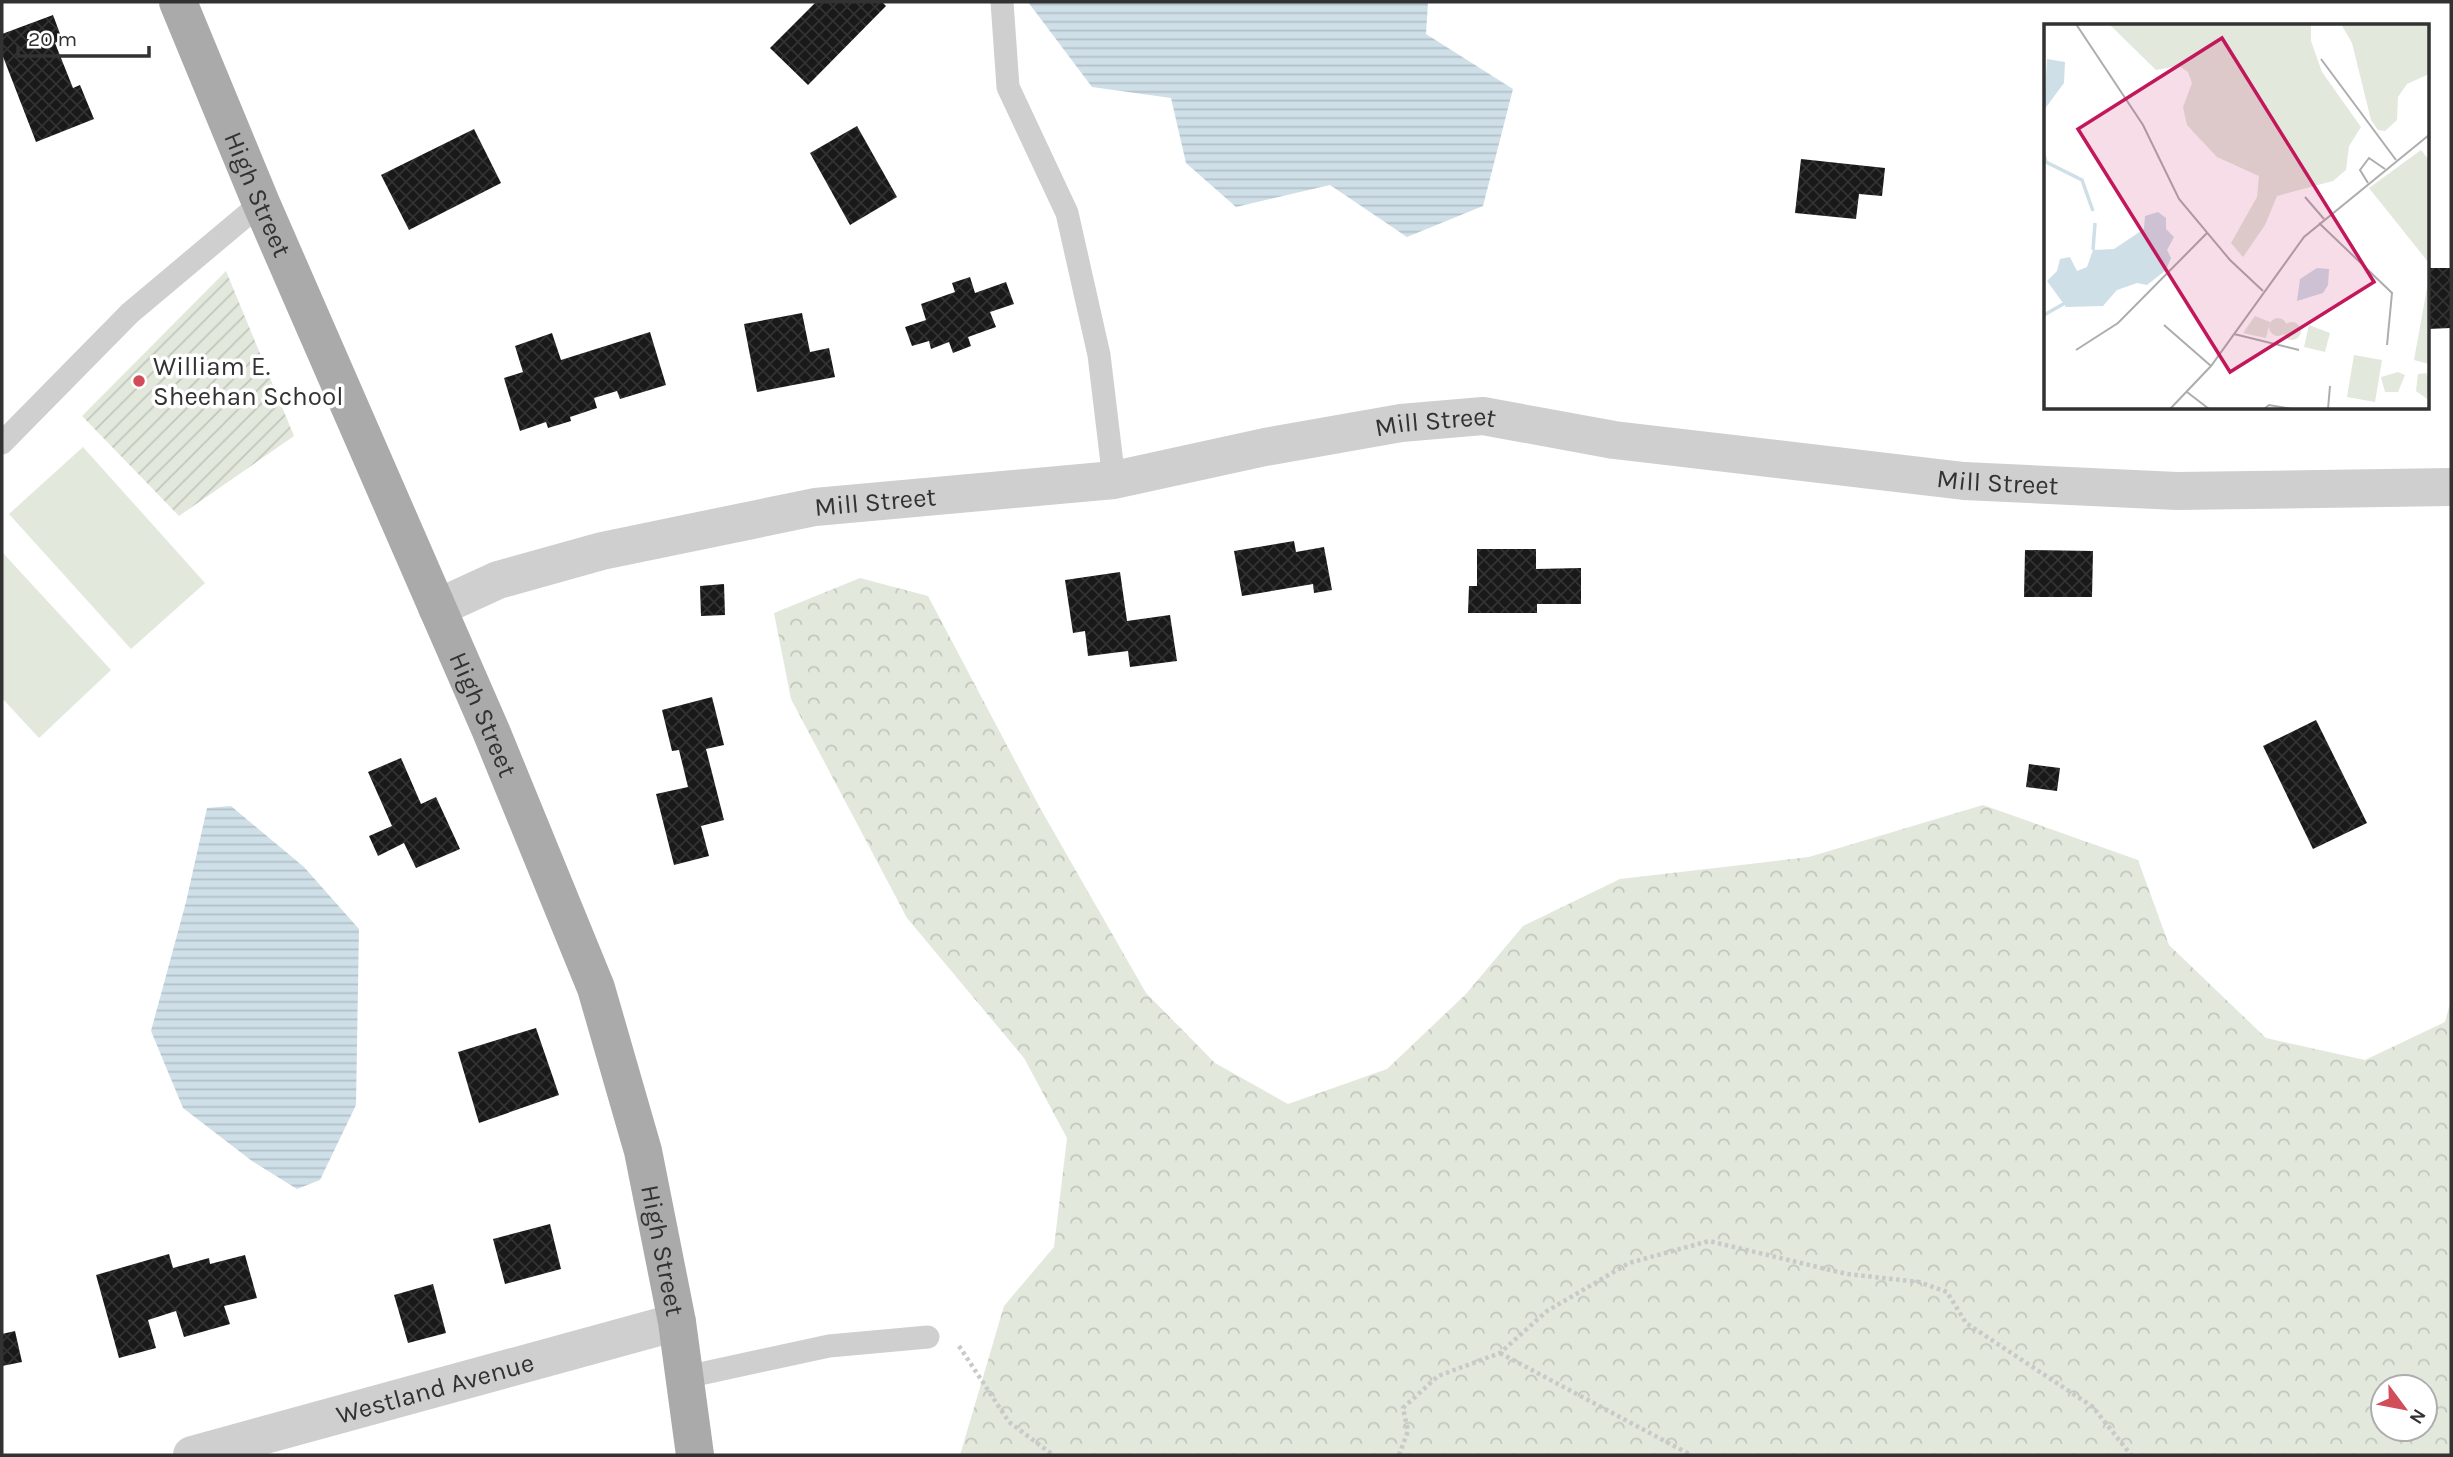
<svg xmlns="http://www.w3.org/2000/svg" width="2453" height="1457" font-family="Karla,sans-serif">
  <defs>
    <pattern id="forest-crowns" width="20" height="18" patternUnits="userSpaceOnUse" patternTransform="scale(1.75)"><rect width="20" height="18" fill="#e2e8dc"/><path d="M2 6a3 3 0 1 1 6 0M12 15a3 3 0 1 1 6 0" fill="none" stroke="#c2c7bd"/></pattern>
    <pattern id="garden-furrows" width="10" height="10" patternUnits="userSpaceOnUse" patternTransform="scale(1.75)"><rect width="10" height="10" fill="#e2e8dc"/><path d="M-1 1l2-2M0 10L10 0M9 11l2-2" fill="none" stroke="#c2c7bd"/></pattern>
    <pattern id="water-rules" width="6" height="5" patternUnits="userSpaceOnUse" patternTransform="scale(1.75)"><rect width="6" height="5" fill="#cfdfe8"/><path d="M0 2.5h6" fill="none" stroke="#b2c0c7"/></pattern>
    <pattern id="building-cross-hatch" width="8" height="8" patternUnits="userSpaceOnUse" patternTransform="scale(1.75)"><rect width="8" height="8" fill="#191919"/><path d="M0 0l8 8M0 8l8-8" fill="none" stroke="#323232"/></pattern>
  </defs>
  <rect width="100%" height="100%" fill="#fff"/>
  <path fill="url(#forest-crowns)" fill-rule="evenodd" d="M860,578L928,596L1040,808L1146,993L1215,1063L1288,1104L1387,1069L1466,994L1523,926L1620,879L1809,857L1983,805L2138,860L2169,945L2266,1038L2365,1060L2445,1022L2451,1000V1455H960L1004,1306L1054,1247L1067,1138L1024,1058L907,918L791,699L774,613ZM2383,1387H2425V1429H2383Z"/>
  <polygon fill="url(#garden-furrows)" points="226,271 294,436 179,516 82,416"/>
  <g fill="#e2e8dc">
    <polygon points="83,447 205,583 131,649 9,514"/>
    <polygon points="2,552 111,670 39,738 2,698"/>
  </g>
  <g fill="url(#water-rules)">
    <polygon points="1028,2 1428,2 1426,34 1513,89 1483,206 1407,237 1330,185 1236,207 1186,163 1171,98 1092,87"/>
    <polygon points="231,806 304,867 359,929 356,1105 320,1180 297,1189 252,1161 183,1108 151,1031 186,902 207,808"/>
  </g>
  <g fill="url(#building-cross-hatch)">
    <polygon points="816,2 882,2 886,6 808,85 770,48"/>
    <polygon points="53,15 62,39 55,43 73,88 80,85 94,119 36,142 2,54 2,34"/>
    <polygon points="857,126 897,197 850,225 810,153"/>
    <polygon points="474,129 501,183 409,230 381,175"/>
    <polygon points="1801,159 1885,168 1882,196 1859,194 1856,219 1795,213"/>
    <polygon points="2427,268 2451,268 2451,328 2427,329"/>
    <polygon points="970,277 975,293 1006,282 1014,304 990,312 996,327 968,337 971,346 953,353 949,342 931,349 929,341 912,346 905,327 926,320 921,304 955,292 952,283"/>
    <polygon points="802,313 810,352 829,348 835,377 757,392 744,324"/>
    <polygon points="650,332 666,385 620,399 617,391 594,398 597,408 570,417 571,421 548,428 546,422 520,431 504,378 523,372 515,346 552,333 561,360"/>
    <polygon points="1294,541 1296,552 1324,547 1332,590 1314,593 1313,584 1242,596 1234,551"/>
    <polygon points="1477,549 1536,549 1536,569 1581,568 1581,604 1537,604 1537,613 1468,613 1469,586 1477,586"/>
    <polygon points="2025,550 2093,551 2092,597 2024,597"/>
    <polygon points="1120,572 1127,621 1170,615 1177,661 1130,667 1128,651 1088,656 1085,631 1073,633 1065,580"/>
    <polygon points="724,584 725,615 701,616 700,586"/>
    <polygon points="712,697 724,745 706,749 724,820 701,826 709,856 674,865 656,794 688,787 679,750 672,751 662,710"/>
    <polygon points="2316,720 2367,823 2313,849 2263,746"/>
    <polygon points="401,758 421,804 436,797 460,849 416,868 404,843 378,856 369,836 392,826 368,772"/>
    <polygon points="2029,764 2060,768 2057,791 2026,787"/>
    <polygon points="536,1028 559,1095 479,1123 458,1052"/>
    <polygon points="550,1224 561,1269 505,1284 493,1239"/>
    <polygon points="169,1254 173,1268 209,1258 210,1264 245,1255 257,1298 224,1306 230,1324 184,1337 176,1311 148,1320 156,1348 119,1358 96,1275"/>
    <polygon points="433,1284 446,1333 408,1343 394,1295"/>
    <polygon points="15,1331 22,1362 2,1366 2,1334"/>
  </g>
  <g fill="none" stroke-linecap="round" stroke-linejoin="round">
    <g stroke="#c9c9c9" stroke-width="4.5" stroke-dasharray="3.5 3.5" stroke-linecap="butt">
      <polyline points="959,1346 1009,1422 1053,1455"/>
      <polyline points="1500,1353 1691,1455"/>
      <polyline points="1399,1455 1408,1431 1403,1408 1438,1376 1500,1353 1547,1311 1629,1263 1709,1241 1847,1274 1919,1282 1947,1292 1966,1323 2093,1407 2131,1455"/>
    </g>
    <g stroke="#cfcfcf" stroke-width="23">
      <polyline points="1002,2 1008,87 1067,213 1099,355 1114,480"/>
      <polyline points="2,443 130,313 261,203"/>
      <polyline points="686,1377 829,1346 928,1337"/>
    </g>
    <g stroke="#cfcfcf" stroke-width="38">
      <path id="s1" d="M437,608L498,580L602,551L815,507L1114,480L1265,447L1401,423L1483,416L1614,440L1964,481L2177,491L2451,487"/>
      <path id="s2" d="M192,1455L677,1322"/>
    </g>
    <path stroke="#aaa" stroke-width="38" id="s3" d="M178,2L261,203L491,731L596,988L643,1151L677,1322L695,1455"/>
  </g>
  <circle fill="#d04d59" stroke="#fff" stroke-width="2.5" cx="139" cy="381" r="7"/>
  <g text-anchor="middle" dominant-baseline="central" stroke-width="7" stroke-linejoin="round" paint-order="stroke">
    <g font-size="26" fill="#323232" stroke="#fff">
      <text stroke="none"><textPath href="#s3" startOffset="208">High Street</textPath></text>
      <text stroke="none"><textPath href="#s1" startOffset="1020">Mill Street</textPath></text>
      <text stroke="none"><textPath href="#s1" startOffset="1587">Mill Street</textPath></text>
      <text stroke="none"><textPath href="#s1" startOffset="453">Mill Street</textPath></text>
      <text stroke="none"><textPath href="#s3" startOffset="775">High Street</textPath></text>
      <text stroke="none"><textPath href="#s3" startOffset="1342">High Street</textPath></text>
      <text stroke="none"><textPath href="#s2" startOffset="252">Westland Avenue</textPath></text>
    </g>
    <g font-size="26" fill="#323232" stroke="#fff" text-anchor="start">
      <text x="153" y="366">William E.<tspan x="153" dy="30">Sheehan School</tspan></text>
    </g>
  </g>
  <g transform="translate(2044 24)">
    <rect width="385" height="385" fill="#fff"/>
    <path d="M377,126L385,136V239L325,164ZM385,253V340L370,336ZM265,301L286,309L281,328L260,323Z" fill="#e2e8dc"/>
    <path d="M65,0H267V17L278,48L317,103L305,122L302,146L289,157L233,172L221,201L199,233L187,219L213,173L215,152L173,133L143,101L139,83L148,59L144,48L135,42L112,46ZM297,0H385V50L363,60L354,73L353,96L341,107L334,106L327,96L308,19Z" fill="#e2e8dc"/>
    <path d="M211,292L226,298L222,314L199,309Z" fill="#e2e8dc"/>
    <path d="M225 303a9 9 0 1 1 18 0a9 9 0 1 1-18 0ZM239 307a9 9 0 1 1 18 0a9 9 0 1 1-18 0ZM310,331L338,336L331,378L303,373ZM354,348L361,351L354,368H341L337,353ZM382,349L385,355L383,375L372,367L374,350Z" fill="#e2e8dc"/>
    <path d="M3,35L21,38L20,59L0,86ZM114,188L122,194V205L130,213L123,226L127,234L122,246L103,261L93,259L73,266L59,282L22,283L3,257L13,247L16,235L26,233L33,247L43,243L49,226L70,225L100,205L101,192ZM273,244L285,245L284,261L279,269L253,277L256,255Z" fill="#cfdfe8"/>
    <path fill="none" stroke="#cfdfe8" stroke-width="3.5" d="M0,131L2,138L38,156L49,187M49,226L51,199M0,291L21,279"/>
    <path fill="none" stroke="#adadad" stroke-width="2" d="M32,0L99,101L135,175L186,236L219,267M277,35L352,136M324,159L316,146L325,134L341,145M261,173L280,195M275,199L348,269L343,321M120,301L167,342M190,310L255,326M32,326L74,299L164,208M143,368L165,385M126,385L167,342L260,213L385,111M220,385L225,381L248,385M284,385L286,362"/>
    <path fill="#c2185b" fill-opacity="0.15" stroke="#c2185b" stroke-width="3.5" d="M178,14L330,258L186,348L34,105Z"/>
    <rect width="385" height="385" fill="none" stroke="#323232" stroke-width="3.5"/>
  </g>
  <rect width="2453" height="1457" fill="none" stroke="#323232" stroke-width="7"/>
  <g transform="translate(2404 1408) rotate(122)"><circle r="33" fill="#ffffff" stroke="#adadad" stroke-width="2"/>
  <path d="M0-5L12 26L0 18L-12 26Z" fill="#d04d59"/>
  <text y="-10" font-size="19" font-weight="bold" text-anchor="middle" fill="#323232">N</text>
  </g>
  <path d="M18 46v10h131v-10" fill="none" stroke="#323232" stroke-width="3.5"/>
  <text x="28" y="46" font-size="21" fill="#323232" stroke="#ffffff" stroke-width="5" paint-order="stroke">20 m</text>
</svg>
